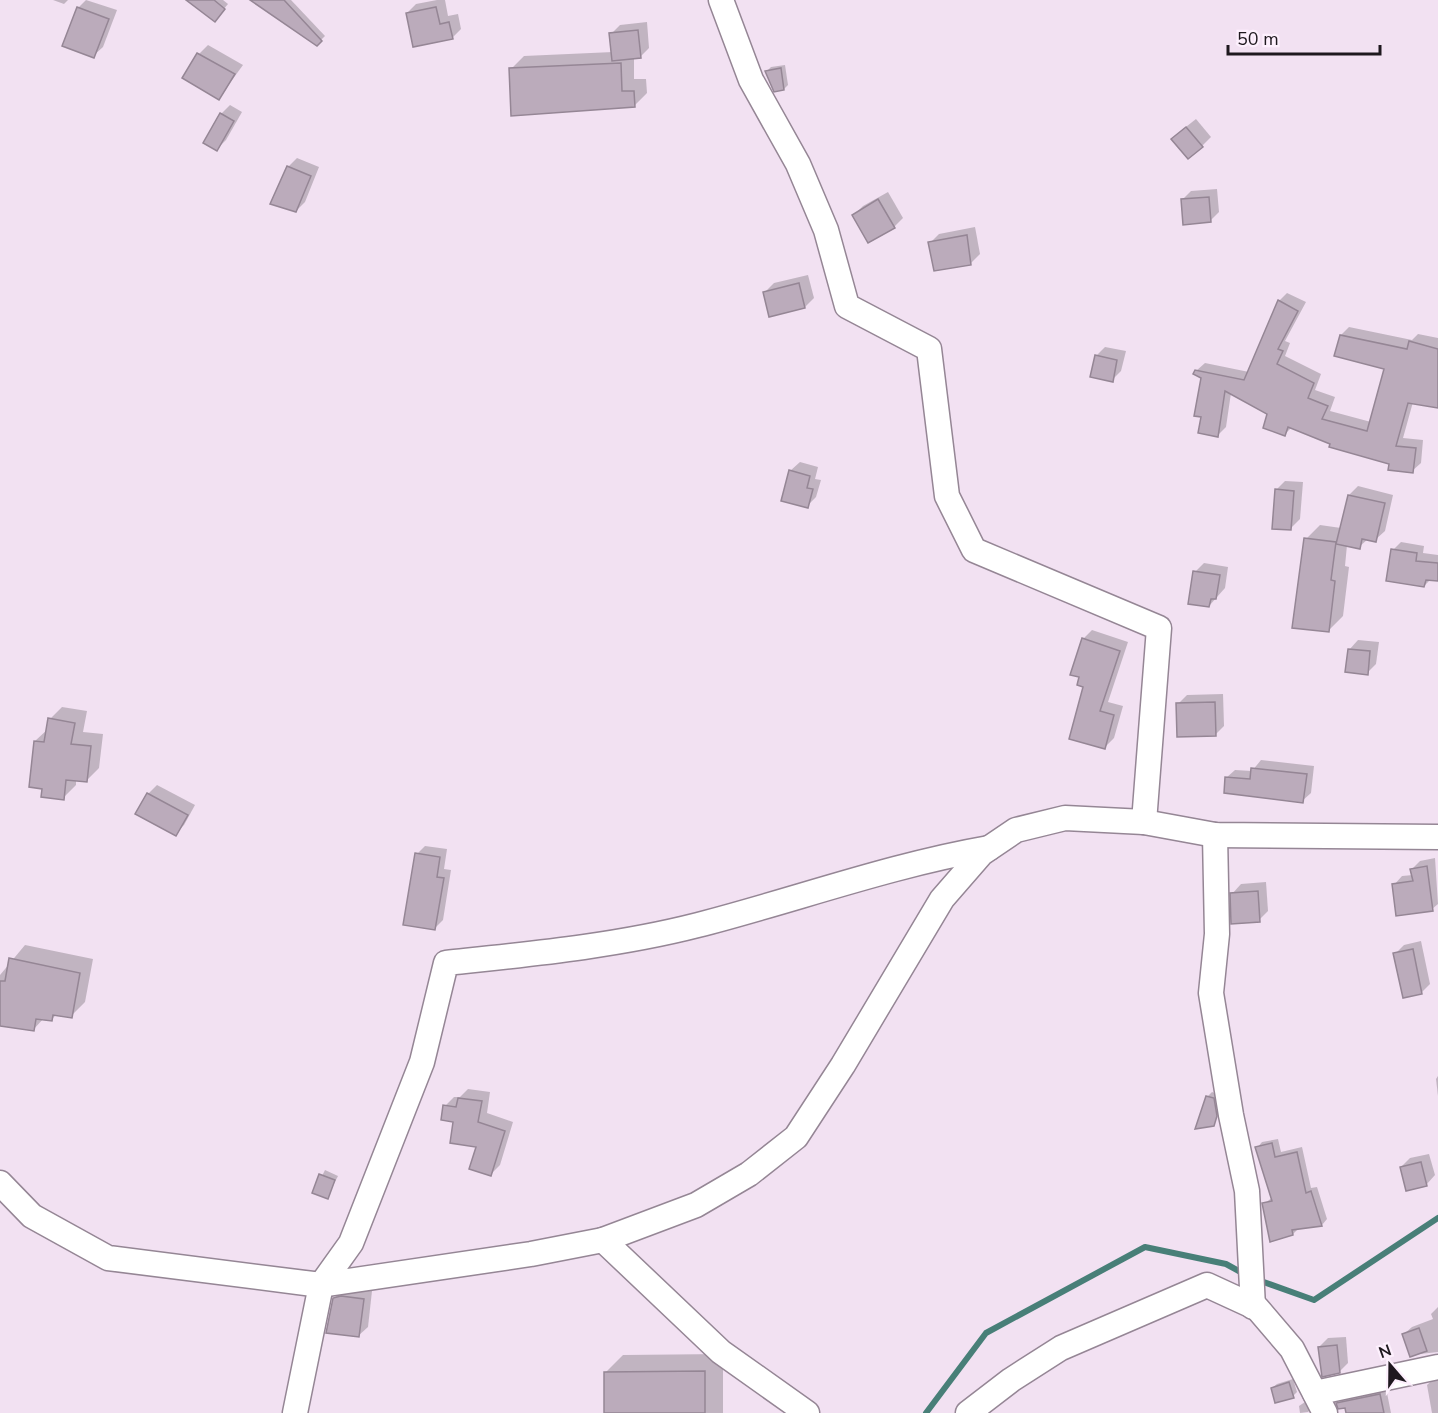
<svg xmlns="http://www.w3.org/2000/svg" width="1438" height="1413" font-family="'Nunito Sans',sans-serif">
  <rect width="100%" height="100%" fill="#f2e1f2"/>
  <g fill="#0003">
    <polygon points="53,0 68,0 64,4"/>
    <polygon points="86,0 117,10 103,47 93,56 78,8"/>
    <polygon points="205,0 223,0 228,4 218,16"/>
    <polygon points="270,0 291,0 325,36 317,44"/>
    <polygon points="437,0 445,0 448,16 458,14 461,29 452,38 407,13 416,4"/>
    <polygon points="647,22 649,48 640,57 634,57 634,79 646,79 647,93 634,106 513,114 511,69 524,56 613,52 611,34 620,25"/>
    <polygon points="208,45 243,65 219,98 184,77 199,54"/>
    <polygon points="785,65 788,85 784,89 767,71 771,67"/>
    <polygon points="230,105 242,112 226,140 217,149 221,114"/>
    <polygon points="1196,119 1211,137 1202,146 1182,130"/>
    <polygon points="297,158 319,167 305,202 296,211 288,167"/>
    <polygon points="1217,189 1219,212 1210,221 1182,200 1191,191"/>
    <polygon points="888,192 903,218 894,227 854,215 863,206"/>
    <polygon points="975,227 980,254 971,263 930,243 939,234"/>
    <polygon points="808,275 814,298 805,307 765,292 774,283"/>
    <polygon points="1287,293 1306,302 1285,341 1290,343 1285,356 1321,374 1315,390 1335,397 1330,411 1371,422 1385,368 1341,335 1349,327 1412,340 1418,334 1438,338 1438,407 1413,402 1403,438 1423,440 1421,463 1412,471 1292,427 1285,434 1269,413 1231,393 1226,427 1218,435 1202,416 1203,377 1196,371 1205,363 1249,372 1279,301"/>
    <polygon points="1105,347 1126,351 1121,371 1112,380 1096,356"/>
    <polygon points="800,462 818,467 815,479 821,480 816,497 807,506 790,471"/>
    <polygon points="1285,481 1303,482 1300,519 1291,528 1276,490"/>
    <polygon points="1358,486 1393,495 1385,531 1375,540 1368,539 1359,547 1347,545 1345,566 1349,567 1343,616 1329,630 1306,539 1320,525 1341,528 1349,495"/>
    <polygon points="1401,542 1424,546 1423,553 1438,555 1438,579 1431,579 1424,586 1393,550"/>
    <polygon points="1204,563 1228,567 1225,588 1209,606 1195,572"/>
    <polygon points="1092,630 1128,642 1108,702 1123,706 1114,738 1105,747 1085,686 1083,639"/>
    <polygon points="1358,640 1379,642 1376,664 1367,673 1349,650"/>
    <polygon points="1223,694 1224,726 1215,735 1178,704 1187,695"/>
    <polygon points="62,707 87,711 83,732 103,734 99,768 87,780 76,779 76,785 63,798 44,787 35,741 48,729 50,719"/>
    <polygon points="1261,760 1314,766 1311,793 1302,801 1226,778 1235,770 1252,771"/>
    <polygon points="157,785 195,805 184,825 175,834 148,794"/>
    <polygon points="425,846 447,849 444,869 451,870 443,920 435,928 417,854"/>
    <polygon points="1435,858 1438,904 1432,909 1394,885 1402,876 1413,875 1412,869 1420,861"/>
    <polygon points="1266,882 1268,911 1259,920 1232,894 1241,884"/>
    <polygon points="1421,941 1430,984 1421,993 1395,954 1404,945"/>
    <polygon points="25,945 93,959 85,1002 71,1016 57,1014 51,1020 44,1018 33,1030 0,1024 0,975"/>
    <polygon points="1438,1076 1438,1096 1436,1079"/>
    <polygon points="468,1089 490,1092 487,1113 513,1122 500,1165 491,1174 478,1146 445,1106 454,1097 460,1097"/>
    <polygon points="1212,1092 1217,1094 1220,1111 1213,1124 1208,1096"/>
    <polygon points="1278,1139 1281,1152 1302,1147 1311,1188 1317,1187 1327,1219 1322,1225 1299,1228 1293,1234 1264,1204 1273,1197 1257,1148 1262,1142"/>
    <polygon points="1429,1154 1435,1175 1426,1185 1401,1167 1410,1158"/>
    <polygon points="325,1170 338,1176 327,1197 314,1192"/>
    <polygon points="344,1289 372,1291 368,1327 358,1336 334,1298"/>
    <polygon points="1438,1307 1438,1352 1411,1355 1404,1334 1412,1327 1433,1319 1431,1314"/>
    <polygon points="1346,1337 1348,1363 1339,1372 1319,1347 1328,1338"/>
    <polygon points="723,1354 723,1413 605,1413 605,1373 623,1355"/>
    <polygon points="1438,1375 1438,1413 1432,1413 1427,1385"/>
    <polygon points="1293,1379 1297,1392 1293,1396 1272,1388 1277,1384"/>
    <polygon points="1386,1388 1391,1413 1347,1413 1345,1407 1338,1403 1344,1397"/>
    <polygon points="1308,1400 1312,1408 1308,1412 1300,1413 1299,1406"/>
  </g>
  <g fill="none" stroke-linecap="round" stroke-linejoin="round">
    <g stroke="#487f78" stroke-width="6">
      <polyline points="1258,1280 1314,1300 1438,1218"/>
      <polyline points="926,1413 986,1333 1145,1247 1226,1264 1246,1275"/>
    </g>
  </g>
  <g fill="#bbabbb" stroke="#958695" stroke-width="1.5">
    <polygon points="186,0 214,0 225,9 215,22"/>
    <polygon points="250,0 284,0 322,41 317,46"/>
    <polygon points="77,7 109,19 94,58 62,46"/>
    <polygon points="436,7 440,24 449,22 453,39 413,47 406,13"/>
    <polygon points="638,30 641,58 612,61 609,33"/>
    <polygon points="197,53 235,74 219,100 182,78"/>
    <polygon points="621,63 622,91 634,91 635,107 511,116 509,68"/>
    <polygon points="781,68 784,90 774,92 765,71"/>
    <polygon points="220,113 234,121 217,151 203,143"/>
    <polygon points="1186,127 1203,147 1188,159 1171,139"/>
    <polygon points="287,166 311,176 296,212 270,204"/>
    <polygon points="1209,197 1211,222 1183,225 1181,199"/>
    <polygon points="878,199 895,228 868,243 852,215"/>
    <polygon points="967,235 971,265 934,271 928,242"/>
    <polygon points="799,283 805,308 769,317 763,292"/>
    <polygon points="1278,300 1298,311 1278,349 1283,351 1277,364 1314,383 1308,398 1328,406 1322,419 1367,431 1384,369 1334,356 1340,335 1407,349 1409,341 1438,349 1438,408 1408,403 1396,446 1416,448 1413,473 1388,470 1389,464 1329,447 1330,444 1288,427 1285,436 1263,428 1267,414 1225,391 1218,437 1198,433 1201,417 1194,416 1201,378 1193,374 1195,370 1244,380"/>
    <polygon points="1095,355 1117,360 1113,382 1090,377"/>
    <polygon points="789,470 810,476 807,488 813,489 808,508 781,501"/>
    <polygon points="1275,489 1294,491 1291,530 1272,529"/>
    <polygon points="1348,495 1385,503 1376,542 1362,539 1360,549 1336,544"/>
    <polygon points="1304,538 1336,542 1331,580 1335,581 1329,632 1292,628"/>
    <polygon points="1391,549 1417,553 1416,561 1438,563 1438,581 1426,580 1424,587 1386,581"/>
    <polygon points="1193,571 1220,575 1216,599 1211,599 1209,607 1188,604"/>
    <polygon points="1082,638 1120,651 1100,711 1114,715 1105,749 1069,739 1083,687 1077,685 1079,677 1070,675"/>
    <polygon points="1348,649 1370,651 1368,675 1345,672"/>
    <polygon points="1215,702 1216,736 1177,737 1176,703"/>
    <polygon points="48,718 75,723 71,744 91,746 87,782 66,780 64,800 41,797 42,789 29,787 34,741 44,742"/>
    <polygon points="1251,768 1307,774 1303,803 1224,793 1225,777 1250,779"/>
    <polygon points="147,793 188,815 176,836 135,814"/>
    <polygon points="415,853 440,857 437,877 444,878 435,930 403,925"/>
    <polygon points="1427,866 1433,911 1396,916 1392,884 1413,881 1410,869"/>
    <polygon points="1258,891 1260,922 1231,924 1230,893"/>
    <polygon points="1413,949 1422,994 1403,998 1393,953"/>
    <polygon points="9,958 80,973 72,1018 53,1015 52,1021 36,1019 34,1031 0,1026 0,981 5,981"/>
    <polygon points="1206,1096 1214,1098 1217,1116 1214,1126 1195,1129"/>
    <polygon points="458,1098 482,1101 478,1122 505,1131 491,1176 469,1169 476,1147 450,1143 453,1122 441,1120 443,1105 456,1107"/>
    <polygon points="1272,1143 1275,1157 1297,1152 1306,1193 1311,1191 1322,1226 1292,1230 1293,1235 1270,1242 1262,1203 1272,1201 1255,1147"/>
    <polygon points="1421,1162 1427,1186 1406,1191 1400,1167"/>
    <polygon points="319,1174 335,1180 328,1199 312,1193"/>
    <polygon points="341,1296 364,1299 359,1337 326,1333 333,1298"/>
    <polygon points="1419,1328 1427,1351 1410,1357 1402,1334"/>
    <polygon points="1337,1345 1340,1373 1322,1377 1318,1347"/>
    <polygon points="705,1371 705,1413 604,1413 604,1372"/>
    <polygon points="1289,1382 1294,1398 1275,1403 1271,1388"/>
    <polygon points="1380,1394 1384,1413 1346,1413 1345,1408 1338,1409 1336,1403"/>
  </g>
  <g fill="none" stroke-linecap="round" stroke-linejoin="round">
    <g stroke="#958695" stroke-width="27">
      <g id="minor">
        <polyline points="721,0 751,80 798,164 826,230 847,306 929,349 947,496 974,550 1159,628 1144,822"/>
        <polyline points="1215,835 1217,934 1211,993 1231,1115 1247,1191 1253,1307"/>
        <polyline points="0,1183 32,1216 108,1258 321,1285 531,1254 603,1240 696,1205 749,1174 796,1137 843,1065 942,899 982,853 1016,830 1065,818 1144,822 1215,835 1438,837"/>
        <polyline points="603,1240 721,1352 807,1413"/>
        <polyline points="1315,1393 1438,1367"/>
        <path d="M295,1413L321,1285L351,1243L422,1062L446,963C530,954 616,946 698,925C795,900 891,865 989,848"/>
        <polyline points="968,1413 1011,1380 1061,1348 1207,1285 1257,1308 1292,1349 1325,1413"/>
      </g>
    </g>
    <use href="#minor" stroke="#fff" stroke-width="24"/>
  </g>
  <g transform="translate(1390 1365) rotate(340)" stroke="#fdf0fd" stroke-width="4.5" paint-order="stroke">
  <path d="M0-4.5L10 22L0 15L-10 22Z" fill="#1e181e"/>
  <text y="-9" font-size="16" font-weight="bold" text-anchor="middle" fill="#1e181e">N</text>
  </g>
  <path d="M1228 45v9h152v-9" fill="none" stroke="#1e181e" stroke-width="3"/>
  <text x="1237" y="45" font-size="18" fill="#1e181e" stroke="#fdf0fd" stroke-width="4.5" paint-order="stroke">50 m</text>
</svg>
